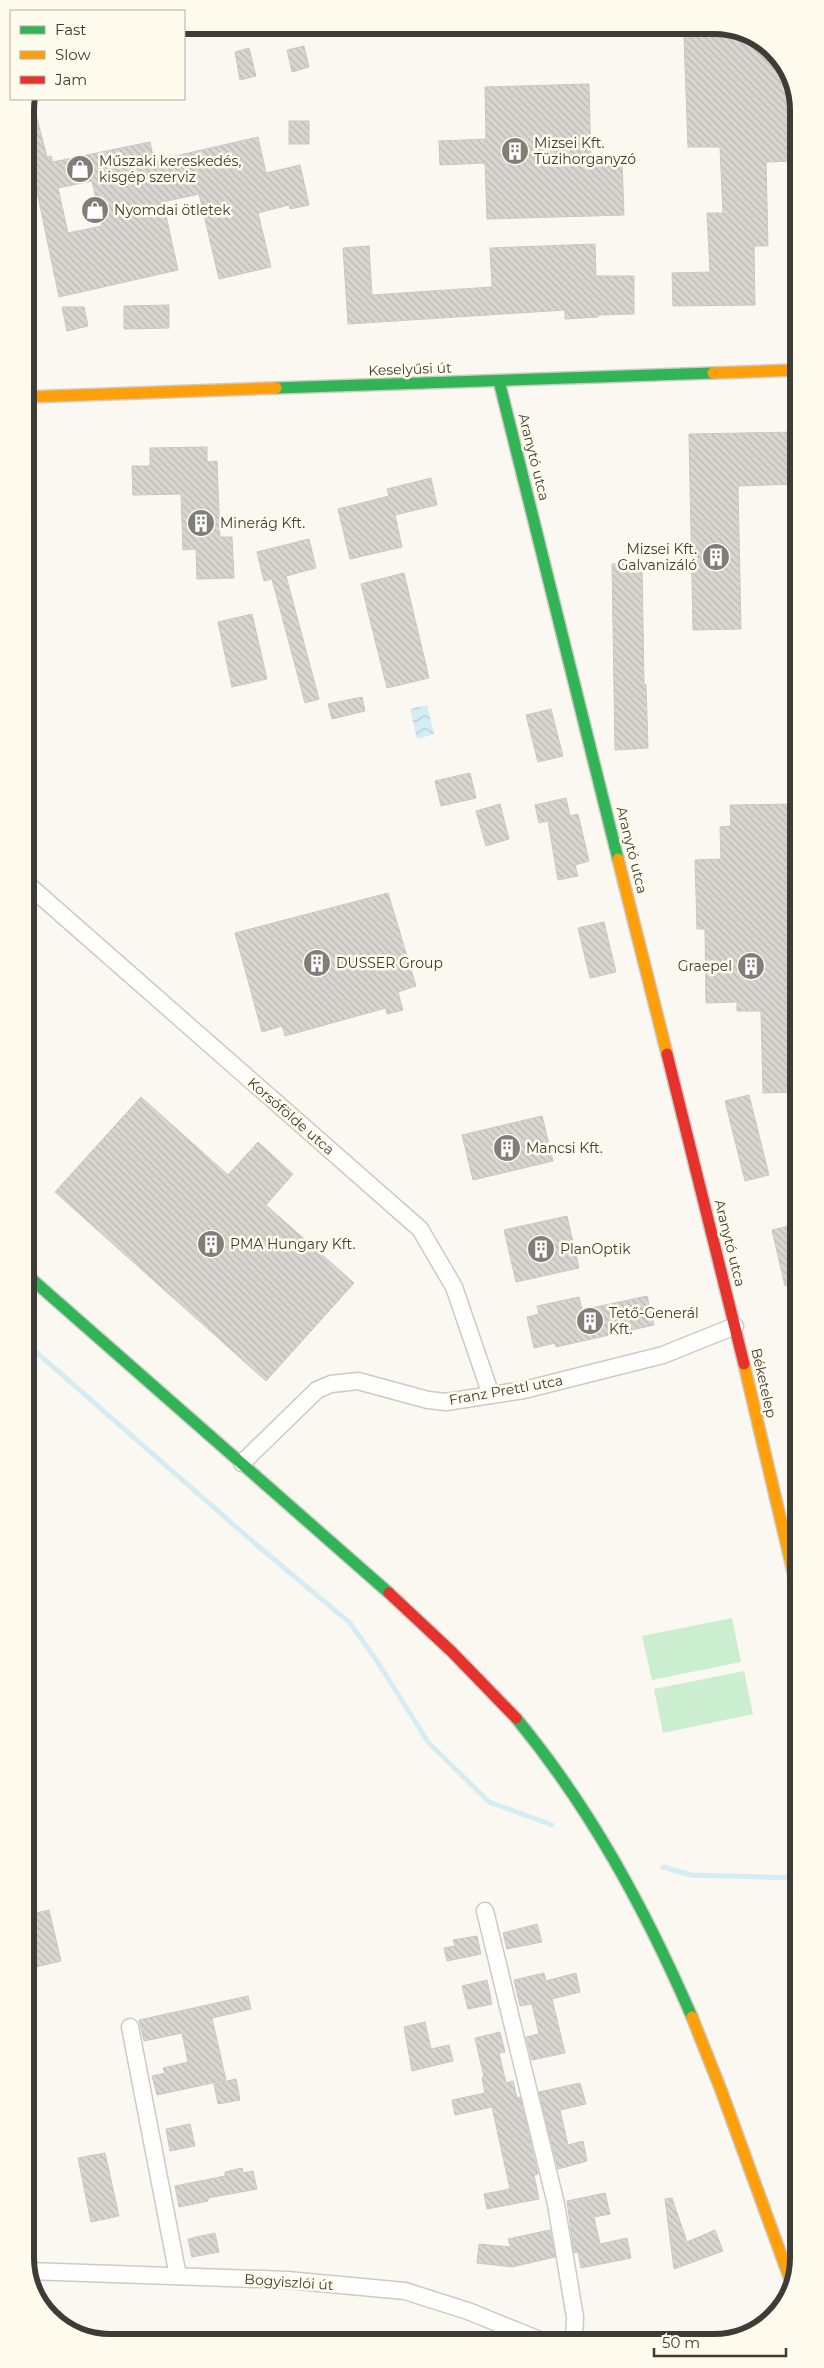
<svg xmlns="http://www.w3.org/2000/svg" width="824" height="2368" font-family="Montserrat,sans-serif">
  <defs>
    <pattern id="water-waves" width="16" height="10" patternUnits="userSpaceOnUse" patternTransform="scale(1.25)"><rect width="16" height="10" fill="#d4ecf4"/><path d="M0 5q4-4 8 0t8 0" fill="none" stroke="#b7cbd2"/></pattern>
    <pattern id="building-back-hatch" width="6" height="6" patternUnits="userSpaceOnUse" patternTransform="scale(1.25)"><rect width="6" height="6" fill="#d9d5d0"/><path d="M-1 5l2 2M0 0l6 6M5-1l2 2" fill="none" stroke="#bbb8b3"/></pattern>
  </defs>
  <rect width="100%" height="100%" fill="#faf8f1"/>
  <g fill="#cbeed1">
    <polygon points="732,1618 741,1662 652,1680 642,1636"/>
    <polygon points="744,1671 753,1714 663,1733 654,1689"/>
  </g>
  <polygon fill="url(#water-waves)" points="427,705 434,734 417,739 410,709"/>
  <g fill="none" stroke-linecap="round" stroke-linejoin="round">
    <g stroke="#d4ecf4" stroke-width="5">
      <polyline points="27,1344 258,1546 350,1623 377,1661 428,1742 489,1802 552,1825"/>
      <polyline points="663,1867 691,1875 798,1878"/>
    </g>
  </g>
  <g fill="url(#building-back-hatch)" stroke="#cbc8c3" fill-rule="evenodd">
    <polygon points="745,35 766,43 792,82 795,161 766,162 768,246 754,246 755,305 673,306 672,273 710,272 707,213 723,213 720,147 688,147 684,37"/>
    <polygon points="304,46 309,67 292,72 287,50"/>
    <polygon points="249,48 256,76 240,80 235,52"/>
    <polygon points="589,84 591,163 622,162 624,215 487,219 485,163 440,165 439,141 486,139 485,87"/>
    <path d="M28,99H32L47,157L51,156L53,162L150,142L154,161L258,137L266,173L300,165L309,205L290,209L289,205L258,213L271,267L219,279L199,194L163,202L178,270L59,297L30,158L25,146V104ZM92,181L102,226L68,233L58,188Z"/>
    <rect x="289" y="121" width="20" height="23"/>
    <polygon points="595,244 596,276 634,276 634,314 598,315 598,317 565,319 565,310 348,324 343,248 369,246 372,295 492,287 490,248"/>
    <polygon points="169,305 169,328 124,329 124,306"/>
    <polygon points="62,307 84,307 88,326 67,331"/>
    <polygon points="797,432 797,484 738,486 741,629 693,630 689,434"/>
    <polygon points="207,447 207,462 217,461 220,537 232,537 234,578 197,579 196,549 183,550 181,494 133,495 132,466 150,466 150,448"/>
    <polygon points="431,478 437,505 395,515 402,547 350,559 338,509 389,496 387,489"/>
    <polygon points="309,539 316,568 286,576 319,699 305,703 272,579 264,581 257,552"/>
    <polygon points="642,563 644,685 646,684 648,748 615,750 612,564"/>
    <polygon points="404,573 429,678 387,688 361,584"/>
    <polygon points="252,614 267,679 232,687 218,622"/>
    <polygon points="362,697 365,711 332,719 328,704"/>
    <polygon points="551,709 563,756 538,762 526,715"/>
    <polygon points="470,773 476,798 441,806 435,781"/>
    <polygon points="566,798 570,816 578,814 589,861 575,865 578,876 558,880 548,821 539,823 535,805"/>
    <polygon points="500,804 509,839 486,846 476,811"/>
    <polygon points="797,804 797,1092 763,1093 761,1011 737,1011 737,1002 706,1003 705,929 697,929 695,860 721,859 720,827 731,826 730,805"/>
    <polygon points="388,893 416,986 398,992 403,1010 387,1014 386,1008 285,1036 282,1026 262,1032 235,933"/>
    <polygon points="604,922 616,972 590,978 578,928"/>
    <polygon points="749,1095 769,1175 745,1181 725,1101"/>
    <polygon points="141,1097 228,1175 258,1142 293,1174 266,1205 354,1283 266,1381 55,1192"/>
    <polygon points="542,1116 553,1161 473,1180 462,1135"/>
    <polygon points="567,1216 579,1268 516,1282 504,1230"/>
    <polygon points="798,1224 798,1283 785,1286 772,1230"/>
    <polygon points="647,1296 654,1325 556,1347 555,1343 534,1348 527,1317 539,1314 537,1306 579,1297 582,1310"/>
    <polygon points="49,1910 61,1961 31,1968 28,1952 27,1915"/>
    <polygon points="537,1924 542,1942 507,1949 503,1933"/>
    <polygon points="477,1936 481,1954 447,1961 444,1948 455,1946 453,1940"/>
    <polygon points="544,1973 546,1981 576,1973 580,1992 552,1999 565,2053 532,2060 526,2037 539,2034 532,2004 520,2006 514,1980"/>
    <polygon points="487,1980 492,2004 468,2009 462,1986"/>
    <polygon points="248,1996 251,2009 212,2018 226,2080 157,2095 152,2076 165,2073 163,2068 188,2062 182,2033 144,2041 139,2020"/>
    <polygon points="425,2022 431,2049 449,2045 453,2061 412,2071 404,2027"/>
    <polygon points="500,2032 505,2052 499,2053 506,2083 513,2081 517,2098 520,2097 538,2174 534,2175 539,2199 487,2209 484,2194 510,2189 492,2107 455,2115 452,2100 485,2093 482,2078 484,2077 475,2038"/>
    <polygon points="236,2079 240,2100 218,2104 214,2084"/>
    <polygon points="580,2083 586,2104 560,2110 568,2145 583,2141 587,2161 558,2169 539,2092"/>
    <polygon points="190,2124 195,2146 170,2151 166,2129"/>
    <polygon points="105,2153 119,2216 91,2222 78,2158"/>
    <polygon points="242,2168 243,2173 253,2171 257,2189 208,2198 208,2201 179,2207 175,2186 225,2176 225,2172"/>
    <polygon points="605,2193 610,2214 594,2217 600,2244 627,2238 631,2258 581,2268 578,2252 574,2253 567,2201"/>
    <polygon points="672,2198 687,2242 715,2230 723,2251 674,2269 665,2199"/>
    <polygon points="550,2230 555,2257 512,2267 477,2263 479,2244 511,2247 508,2239"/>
    <polygon points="215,2233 219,2252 192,2257 188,2239"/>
  </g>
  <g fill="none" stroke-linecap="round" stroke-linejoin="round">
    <g stroke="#cccac4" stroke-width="19">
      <g id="street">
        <polyline points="26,883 420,1229 454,1287 491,1395"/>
        <polyline points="242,1463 317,1390 331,1384 358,1381 428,1400 446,1402 524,1390 663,1355 735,1326"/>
        <polyline points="485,1911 556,2204 575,2317 574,2341"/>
        <polyline points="130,2027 178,2276"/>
        <polyline points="28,2271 287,2280 405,2291 468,2311 542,2341"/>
      </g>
    </g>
    <g stroke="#cccac4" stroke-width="14">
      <g id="fast">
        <polyline points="499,381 618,859"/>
        <polyline points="276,388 713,373"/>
        <polyline points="27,1275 389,1593"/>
        <path d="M516,1718C591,1809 645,1909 692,2017"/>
      </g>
    </g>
    <g stroke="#cccac4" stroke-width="14">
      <g id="slow">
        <polyline points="713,373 796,370"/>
        <polyline points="26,397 276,388"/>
        <polyline points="618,859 667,1054"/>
        <polyline points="744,1364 798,1593"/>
        <polyline points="692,2017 721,2090 791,2282"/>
      </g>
    </g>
    <g stroke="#cccac4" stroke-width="14">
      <g id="jam">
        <polyline points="667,1054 744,1364"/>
        <polyline points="389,1593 452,1652 516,1718"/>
      </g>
    </g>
    <use href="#street" stroke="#fefefd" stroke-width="16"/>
    <use href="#fast" stroke="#30b455" stroke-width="11"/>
    <use href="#slow" stroke="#ff9f0a" stroke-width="11"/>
    <use href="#jam" stroke="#e5322d" stroke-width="11"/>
  </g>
  <defs>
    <g id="building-disc" transform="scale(1.4375)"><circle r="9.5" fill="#807e77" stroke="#fefbed"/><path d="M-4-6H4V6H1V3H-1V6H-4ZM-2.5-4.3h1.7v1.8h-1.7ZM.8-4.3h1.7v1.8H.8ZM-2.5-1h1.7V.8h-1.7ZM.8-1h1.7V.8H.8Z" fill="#fff"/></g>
    <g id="shop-disc" transform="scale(1.4375)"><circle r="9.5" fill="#807e77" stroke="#fefbed"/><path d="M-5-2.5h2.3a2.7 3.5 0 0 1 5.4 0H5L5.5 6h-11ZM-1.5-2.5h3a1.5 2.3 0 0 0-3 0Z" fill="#fff"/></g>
  </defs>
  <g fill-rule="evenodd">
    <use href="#building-disc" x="515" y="151"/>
    <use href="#shop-disc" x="80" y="169"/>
    <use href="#shop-disc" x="95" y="210"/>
    <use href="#building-disc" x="201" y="523"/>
    <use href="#building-disc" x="716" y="557"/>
    <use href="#building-disc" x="317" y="963"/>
    <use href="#building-disc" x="751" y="966"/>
    <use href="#building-disc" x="507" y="1148"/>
    <use href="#building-disc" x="211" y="1244"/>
    <use href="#building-disc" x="541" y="1249"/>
    <use href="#building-disc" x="590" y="1321"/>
  </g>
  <g text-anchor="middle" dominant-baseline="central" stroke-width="5" stroke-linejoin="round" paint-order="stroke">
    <g font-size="14" fill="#3e3c36" stroke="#fefbed" text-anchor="start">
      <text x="534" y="143">Mizsei Kft.<tspan x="534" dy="16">Tüzihorganyzó</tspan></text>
      <text x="99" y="161">Műszaki kereskedés,<tspan x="99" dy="16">kisgép szerviz</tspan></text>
      <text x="114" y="210">Nyomdai ötletek</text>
      <text x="220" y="523">Minerág Kft.</text>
      <text x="697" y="549" text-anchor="end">Mizsei Kft.<tspan x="697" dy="16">Galvanizáló</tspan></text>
      <text x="336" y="963">DUSSER Group</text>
      <text x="732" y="966" text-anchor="end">Graepel</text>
      <text x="526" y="1148">Mancsi Kft.</text>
      <text x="230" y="1244">PMA Hungary Kft.</text>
      <text x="560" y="1249">PlanOptik</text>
      <text x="609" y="1313">Tető-Generál<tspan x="609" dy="16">Kft.</tspan></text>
    </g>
    <g font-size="14" fill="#3e3c36" stroke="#fefbed">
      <text transform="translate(410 369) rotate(-2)">Keselyűsi út</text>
      <text transform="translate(534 457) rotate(76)">Aranytó utca</text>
      <text transform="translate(632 850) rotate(76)">Aranytó utca</text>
      <text transform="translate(291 1116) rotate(41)">Korsófölde utca</text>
      <text transform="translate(730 1243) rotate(76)">Aranytó utca</text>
      <text transform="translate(764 1383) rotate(77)">Béketelep</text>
      <text transform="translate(506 1390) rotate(-10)">Franz Prettl utca</text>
      <text transform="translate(289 2282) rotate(4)">Bogyiszlói út</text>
    </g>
  </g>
  <path d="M0 0H824V2368H0ZM110 34H714A76 76 0 0 1 790 110V2258A76 76 0 0 1 714 2334H110A76 76 0 0 1 34 2258V110A76 76 0 0 1 110 34Z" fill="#fefbed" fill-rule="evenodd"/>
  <path fill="none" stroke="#3e3c36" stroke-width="6" d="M110 34H714A76 76 0 0 1 790 110V2258A76 76 0 0 1 714 2334H110A76 76 0 0 1 34 2258V110A76 76 0 0 1 110 34Z"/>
  <rect x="10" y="10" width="175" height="90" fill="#fefbed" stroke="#b1afa4"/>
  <rect x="20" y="26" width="25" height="8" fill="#30b455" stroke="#b1afa4"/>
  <text x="55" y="35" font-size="15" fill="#3e3c36">Fast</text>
  <rect x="20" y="51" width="25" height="8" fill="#ff9f0a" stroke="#b1afa4"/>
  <text x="55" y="60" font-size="15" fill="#3e3c36">Slow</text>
  <rect x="20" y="76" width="25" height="8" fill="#e5322d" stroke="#b1afa4"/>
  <text x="55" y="85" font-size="15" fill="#3e3c36">Jam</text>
  <path d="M654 2348v8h132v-8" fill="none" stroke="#3e3c36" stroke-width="2.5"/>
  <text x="662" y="2348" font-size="15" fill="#3e3c36" stroke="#fefbed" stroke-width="4" paint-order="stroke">50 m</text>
</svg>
